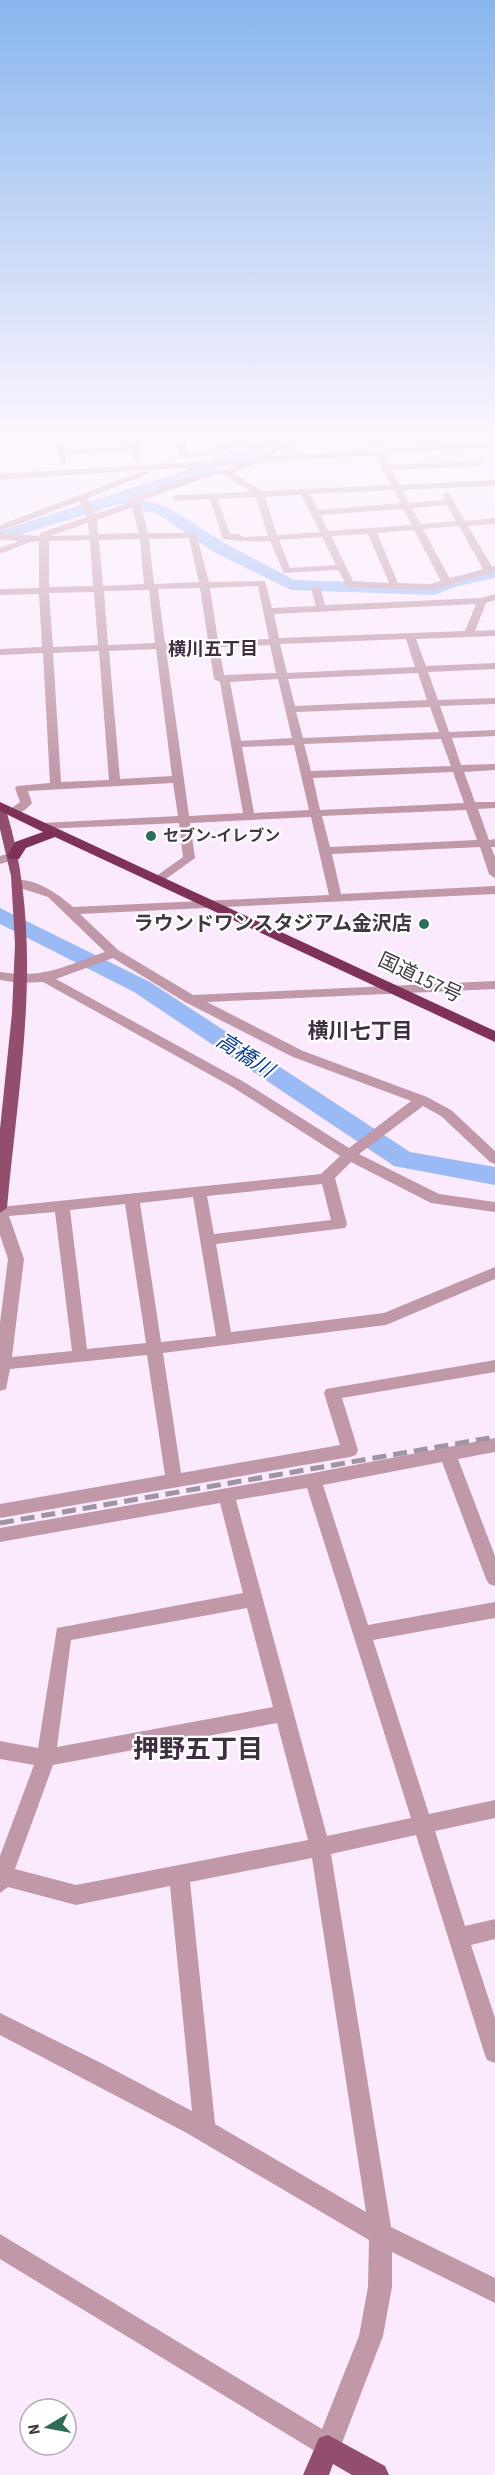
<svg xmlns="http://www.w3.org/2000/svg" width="495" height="2475" font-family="'Source Sans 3','Noto Sans JP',sans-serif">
  <rect width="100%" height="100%" fill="#fbeafe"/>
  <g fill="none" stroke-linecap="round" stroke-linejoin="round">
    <g fill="#99baf5" fill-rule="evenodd">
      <polygon points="277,433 297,433 295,436 225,466 136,498 169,508 226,544 294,580 432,585 447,578 495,568 495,578 458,586 434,595 291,590 214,552 157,514 120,504 0,541 0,531 178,473"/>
      <polygon points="0,908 150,982 410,1152 495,1167 495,1185 394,1166 134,992 0,924"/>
    </g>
    <g fill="#c098a8" fill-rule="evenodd">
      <polygon points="53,433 61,433 65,450 130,446 127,433 135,433 142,457 135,459 132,451 66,455 66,464 60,464"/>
      <path d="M174,433H182L188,453C215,451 239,433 266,433C253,442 192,464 180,456Z"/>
      <path d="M306,433H317L269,456L372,450L364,433H372L381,449L495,441V447L383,454L389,465L482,461V465L479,466L392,470L400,485L495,480V486L402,490L409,503L444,500L443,493H449L465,521L495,518V524L468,526L492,567L495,566V572L431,590L350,587L347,586L338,570L284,573L270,541C252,542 239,541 223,539L210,499L176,501L172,498L176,495L251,492L223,474H216L140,501L148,533H196L209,582L265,581L272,608L316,606L311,589L316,586L321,589L325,605L481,598L495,594V600L486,603L475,631L495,630V636L416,639L426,666L495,663V669L428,672L438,700L495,698V704L440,706L449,732L495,730V736L452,738L461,765L495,764V770L464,772L475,802H495V808L478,809L489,840L495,839V847H491L495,857V878L489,874L480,847L332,854L341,894L495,886V894L80,914L118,950L193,995L495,981V989L207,1002L303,1051L427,1097L451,1110L495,1151V1164L490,1162L441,1116L423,1106L359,1154L439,1194L495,1202V1212L431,1203L351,1162L335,1178L347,1224L345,1228L216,1244L231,1332L384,1313L495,1267V1279L386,1325L163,1353L181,1473L340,1445L324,1393L326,1389L495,1360V1372L342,1398L358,1450L356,1455L350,1457L0,1518V1504L165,1475L147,1355L10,1369L6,1389L0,1391V1323L8,1259L0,1235V1207L321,1174L340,1156L234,1088L43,982L20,983L0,980V972C44,979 65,966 105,952L48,897L14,886V880C34,877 59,894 73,907L329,895L311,817L190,823L195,858L159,884L153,880L155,877L183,857L179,823L42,829L36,826L42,823L178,816L173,783L28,791L32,803C27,809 17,817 9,814V810L20,802L15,788L17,786L50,783L43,653L0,655V649L42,647L39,594L0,595V589L39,588V541L30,542L0,554V548L19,541L0,539V533L39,536L40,533L87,517L80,501L0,531V525L143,471L150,473L88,498L95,514L131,502L133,497L212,469L226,470L239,464L0,480V474L253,458ZM375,455L391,485L262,491L233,473L256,463ZM394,490L401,503L318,510L310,494ZM301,495L320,532L277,535L265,497ZM256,497L268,536L244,537L239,534H230L218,499ZM447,505L456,521L421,524L412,508ZM132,508L139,533L98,534L97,520ZM403,509L412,525L328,531L321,515ZM88,523L89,535L50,536ZM459,526L483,569L450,579L423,529ZM414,530L441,581L431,584L398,583L377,533ZM368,534L389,583L353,581L331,536ZM322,537L336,565L290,568L279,540ZM189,538L199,582L154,584L149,539ZM140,539L144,584L103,586L99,540ZM90,540L93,586L49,587V541ZM258,586L269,639L218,641L210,588ZM200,588L208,641L165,643L158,589ZM149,590L155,643L108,645L104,591ZM94,592L98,645L53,647L49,593ZM476,604L465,631L279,638L274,614ZM406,639L415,667L287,673L280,644ZM270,645L276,673L224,675L219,647ZM209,647L214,679L220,682L243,813L189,816L166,649ZM156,649L172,776L120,779L109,651ZM99,651L109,780L61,782L53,653ZM418,673L427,700L295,706L288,679ZM278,679L292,738L241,741L230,682ZM430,707L439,732L303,738L296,712ZM441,739L451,766L311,771L304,744ZM294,745L309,810L254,813L242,747ZM453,772L464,803L320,810L313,778ZM466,810L477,840L330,847L322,816ZM113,958L185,1002L293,1057L411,1101L349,1148L244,1082L56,979ZM322,1184L331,1220L214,1234L207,1196ZM193,1197L216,1336L161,1342L140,1203ZM125,1204L146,1343L87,1349L70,1210ZM55,1212L72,1351L12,1357L24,1259L9,1216Z"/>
      <polygon points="14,852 18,853 18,859 0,864 0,856"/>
      <path d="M495,1438V1452L458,1459L495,1556V1586L489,1584L486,1579L442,1462L323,1485L368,1625L495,1602V1618L373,1640L429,1814L495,1800V1818L435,1831L465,1926L495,1919V1939L471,1945L495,2018V2063L487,2060L484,2052L416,1835L331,1854L391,2227L495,2278V2303L392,2252V2287L383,2336L337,2456L328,2459L0,2259V2234L322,2429L359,2336L368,2287L369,2240L185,2132L0,2035V2013L105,2065L192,2111L170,1886L76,1905L8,1887L0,1893V1856L34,1765L0,1759V1741L38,1748L57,1628L243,1593L220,1503L0,1542V1528L313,1473ZM307,1488L411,1818L327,1836L236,1500ZM247,1608L273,1707L57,1747L71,1640ZM277,1723L308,1840L76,1885L15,1869L53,1765ZM312,1858L366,2212L215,2124L190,1882Z"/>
    </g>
    <g fill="#924e6c" fill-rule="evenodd">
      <path d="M0,807L6,810C46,939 19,1076 7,1208L0,1213V1129L12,1013L15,944L11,876L0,829Z"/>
      <polygon points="328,2435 385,2466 389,2475 352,2475 333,2464 329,2475 303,2475 319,2438"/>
    </g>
    <polygon fill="#7f3257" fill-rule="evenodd" points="0,802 495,1031 495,1042 55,837 26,848 19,859 9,859 7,856 15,842 43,832 0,811"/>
    <polyline stroke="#a093a2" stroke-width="5" stroke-dasharray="14 7" stroke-linecap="butt" points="0,1523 495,1437"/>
  </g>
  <linearGradient id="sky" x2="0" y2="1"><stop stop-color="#88b6ed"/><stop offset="0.56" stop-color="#fdf6ff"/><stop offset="1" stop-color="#fdf6ff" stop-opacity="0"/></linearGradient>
  <rect width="495" height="780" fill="url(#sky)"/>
  <g fill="#2f6d59" stroke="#fff" stroke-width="2">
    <circle cx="151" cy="836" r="6"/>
    <circle cx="424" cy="924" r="6"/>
  </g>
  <g text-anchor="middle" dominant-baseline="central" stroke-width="4.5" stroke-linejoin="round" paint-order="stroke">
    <g font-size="16" font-weight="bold" fill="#413842" stroke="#fff" text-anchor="start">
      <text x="163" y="836">セブン-イレブン</text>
    </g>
    <g font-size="18" font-weight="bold" fill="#3f2e42" stroke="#fff">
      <text x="213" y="649">横川五丁目</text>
    </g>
    <g font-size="20" font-weight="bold" fill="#413842" stroke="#fff" text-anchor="end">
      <text x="412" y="924">ラウンドワンスタジアム金沢店</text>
    </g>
    <g font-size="20" fill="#413842" stroke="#fff">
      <text transform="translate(420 978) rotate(25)">国道157号</text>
    </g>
    <g font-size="21" font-weight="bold" fill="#3f2e42" stroke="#fff">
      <text x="360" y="1031">横川七丁目</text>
    </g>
    <g font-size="21" font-style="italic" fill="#0f3c8f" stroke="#fff">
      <text transform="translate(245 1055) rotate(33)">高橋川</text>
    </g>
    <g font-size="26" font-weight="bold" fill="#3f2e42" stroke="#fff">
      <text x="198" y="1749">押野五丁目</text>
    </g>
  </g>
  <g transform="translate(48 2427) rotate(260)"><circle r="28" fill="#ffffff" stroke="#b3afb3" stroke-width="1.5"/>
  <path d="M0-4.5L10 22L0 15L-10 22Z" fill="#2f6d59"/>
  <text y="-9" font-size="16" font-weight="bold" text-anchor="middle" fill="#413842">N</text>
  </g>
</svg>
